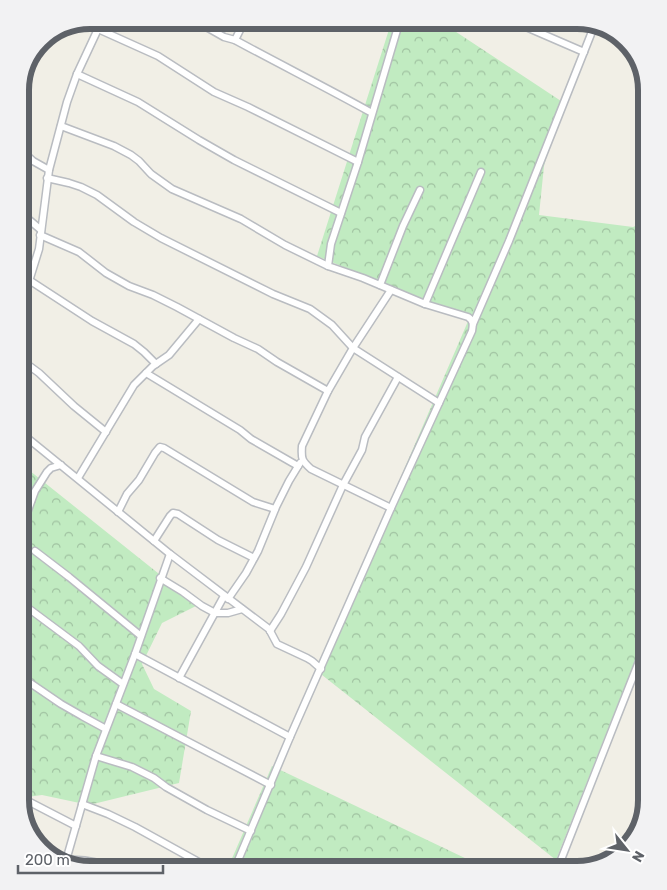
<svg xmlns="http://www.w3.org/2000/svg" width="667" height="890" font-family="Rubik,sans-serif">
  <defs>
    <pattern id="forest-crowns" width="20" height="18" patternUnits="userSpaceOnUse" patternTransform="scale(1.25)"><rect width="20" height="18" fill="#c1ebc1"/><path d="M2 6a3 3 0 1 1 6 0M12 15a3 3 0 1 1 6 0" fill="none" stroke="#a0c2a1"/></pattern>
  </defs>
  <rect width="100%" height="100%" fill="#f1efe6"/>
  <g fill="url(#forest-crowns)">
    <polygon points="392,20 438,20 561,101 544,166 539,215 633,227 647,221 647,631 556,860 317,671 469,319 317,256"/>
    <polygon points="20,463 198,605 162,623 142,664 154,689 191,711 179,783 89,805 42,795 27,797 26,822 20,800"/>
    <polygon points="272,766 490,870 227,870"/>
  </g>
  <g fill="none" stroke-linecap="round" stroke-linejoin="round">
    <g stroke="#b9bcc1" stroke-width="9">
      <g id="minor">
        <path d="M194,20L224,37L235,40C281,65 327,88 372,113"/>
        <polyline points="510,20 584,52"/>
        <polyline points="98,29 158,56 214,92 248,107 358,162"/>
        <polyline points="235,40 245,20"/>
        <polyline points="77,74 138,102 199,140 234,160 341,213"/>
        <polyline points="61,126 114,146 131,155 139,161 151,174 172,189 241,219 285,245 328,266"/>
        <polyline points="20,149 33,161 49,170"/>
        <polyline points="47,178 69,183 81,187 97,195 134,222 161,238 273,294 310,309 332,325 353,348 439,403"/>
        <polyline points="20,212 41,230"/>
        <polyline points="40,235 79,252 106,273 129,286 153,295 177,307 234,338 258,349 277,362 328,391"/>
        <polyline points="29,280 92,321 134,344 144,352 156,364"/>
        <polyline points="380,285 403,226 420,190"/>
        <path d="M391,290L353,348L328,391L302,446C301,459 302,461 311,469L391,508"/>
        <polyline points="20,296 30,278 39,249 49,170 67,102 77,74 98,29 101,20"/>
        <polyline points="425,304 481,172"/>
        <polyline points="473,324 509,241 595,24"/>
        <polyline points="20,359 39,373 74,406 106,432"/>
        <polyline points="146,373 240,430 251,439 298,466"/>
        <polyline points="20,432 170,554 269,629 277,644 307,658 312,661 321,669"/>
        <polyline points="78,478 134,385 153,366 169,355 199,319"/>
        <polyline points="118,512 127,494 139,480 155,453 160,447 164,448 253,502 275,509"/>
        <polyline points="20,535 23,524 35,491 47,472 51,468 61,465"/>
        <polyline points="154,541 170,516 173,513 178,514 218,540 254,558"/>
        <polyline points="35,551 69,577 141,636"/>
        <polyline points="160,578 183,592 202,606 215,613 228,613 242,609"/>
        <polyline points="228,599 246,573 258,551 276,507 289,481 300,463"/>
        <polyline points="20,602 79,646 98,666 123,684"/>
        <polyline points="270,631 281,614 306,567 343,485 362,450 365,437 398,377"/>
        <polyline points="135,654 290,737"/>
        <polyline points="20,676 61,704 82,716 106,729"/>
        <polyline points="179,678 224,596"/>
        <polyline points="116,704 271,785"/>
        <polyline points="96,756 132,767 154,778 166,787 207,810 251,831"/>
        <polyline points="20,797 76,826"/>
        <polyline points="82,804 108,814 135,827 213,870"/>
        <path d="M66,860C83,859 99,861 114,870"/>
        <polyline points="65,864 96,756 135,654 170,554"/>
        <path d="M234,870L290,737L391,508L472,331C473,325 474,321 468,317L425,304L363,278L328,266L331,244L358,162L400,20"/>
        <polyline points="557,870 647,641"/>
      </g>
    </g>
    <use href="#minor" stroke="#fff" stroke-width="6"/>
  </g>
  <path d="M0 0H667V890H0ZM90 29H577A61 61 0 0 1 638 90V800A61 61 0 0 1 577 861H90A61 61 0 0 1 29 800V90A61 61 0 0 1 90 29Z" fill="#f2f2f3" fill-rule="evenodd"/>
  <path fill="none" stroke="#5e6268" stroke-width="6" d="M90 29H577A61 61 0 0 1 638 90V800A61 61 0 0 1 577 861H90A61 61 0 0 1 29 800V90A61 61 0 0 1 90 29Z"/>
  <g transform="translate(627 850) rotate(120)" stroke="#ffffff" stroke-width="4" paint-order="stroke">
  <path d="M0-4L9 19L0 12L-9 19Z" fill="#5e6268"/>
  <text y="-8" font-size="14" font-weight="bold" text-anchor="middle" fill="#5e6268">N</text>
  </g>
  <path d="M18 865v8h145v-8" fill="none" stroke="#5e6268" stroke-width="2.5"/>
  <text x="25" y="865" font-size="15" fill="#5e6268" stroke="#ffffff" stroke-width="4" paint-order="stroke">200 m</text>
</svg>
